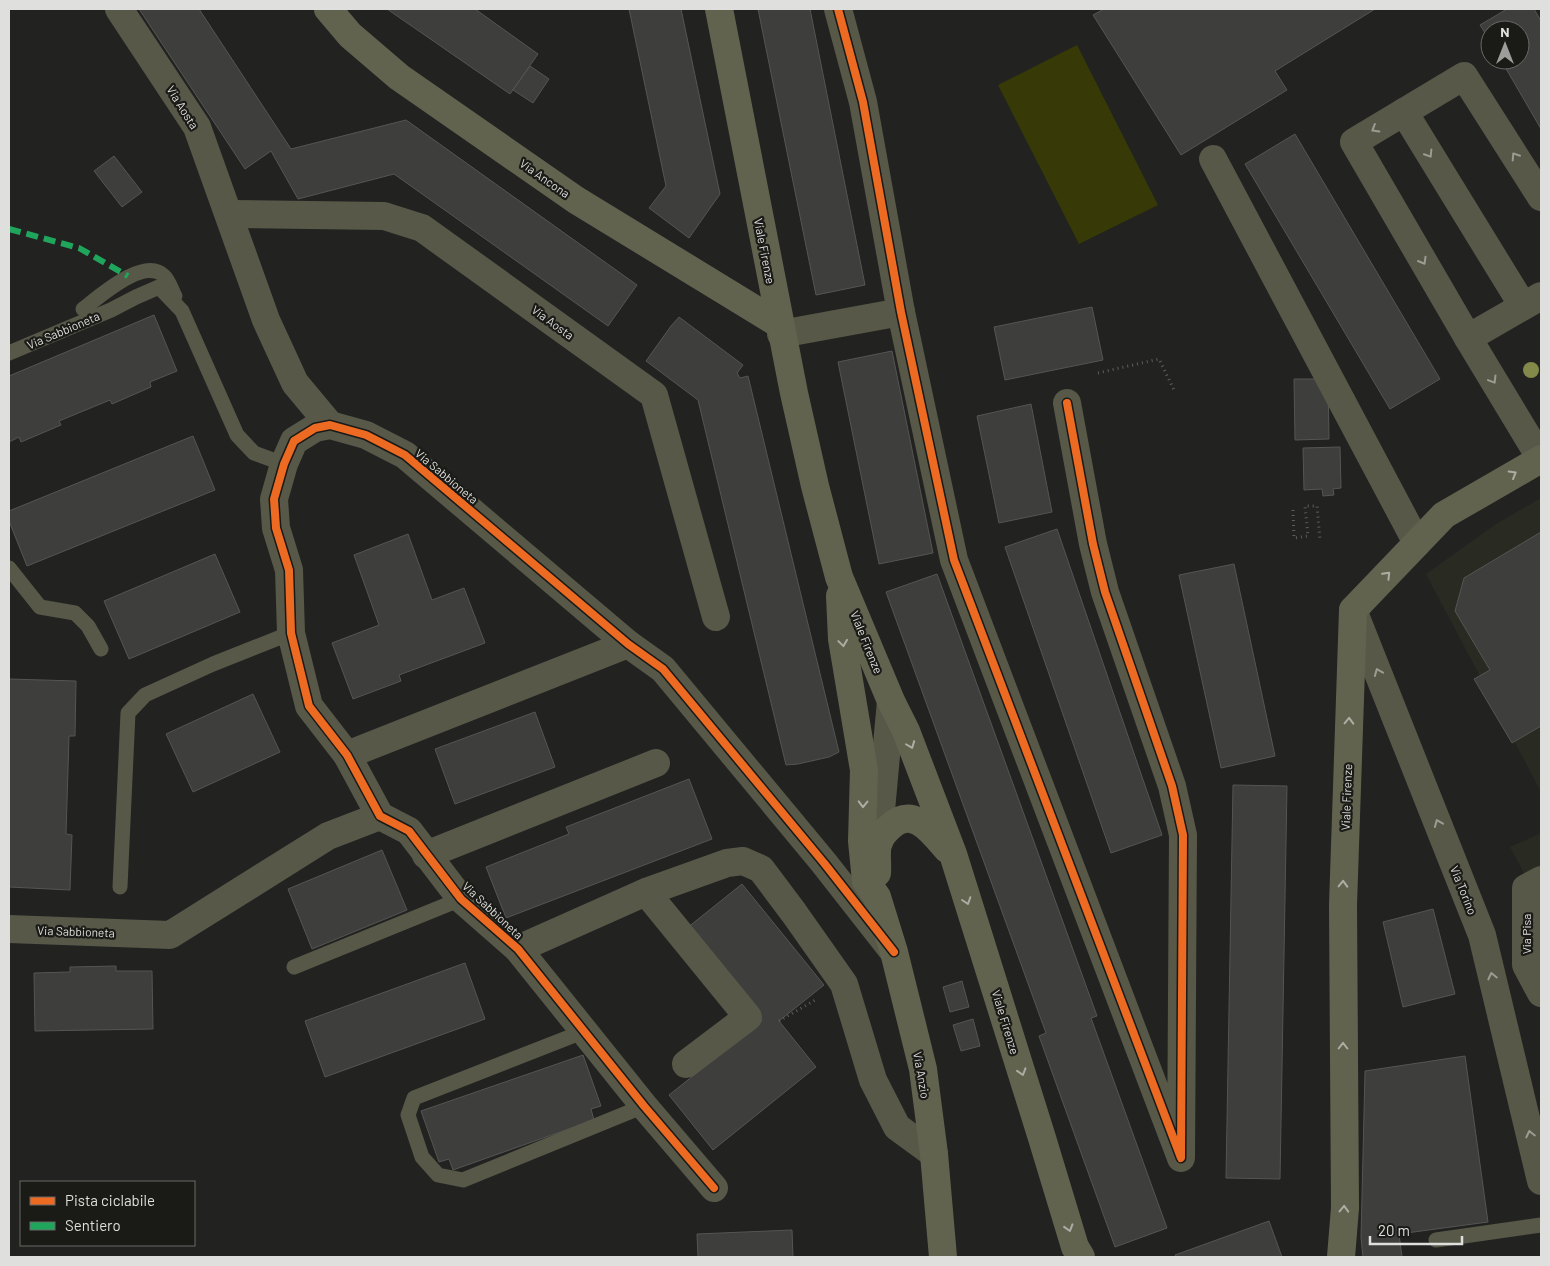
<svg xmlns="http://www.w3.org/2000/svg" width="1550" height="1266" font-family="Barlow,sans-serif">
  <rect width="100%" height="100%" fill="#222221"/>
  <g fill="#292a22">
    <polygon points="1541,498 1541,792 1426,574 1496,524"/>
    <polygon points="1541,833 1541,867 1525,875 1510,847"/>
  </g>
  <polygon fill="#373a06" points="1077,45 1158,205 1079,244 998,85"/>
  <g fill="#3e3e3c" stroke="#555554">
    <polygon points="139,9 199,9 291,149 406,120 637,285 608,326 394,174 298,199 271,151 245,169"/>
    <polygon points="387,9 475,9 538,54 510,94"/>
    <polygon points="629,9 681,9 720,194 689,238 649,208 666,186"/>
    <polygon points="758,9 810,9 865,285 816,295"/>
    <polygon points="1104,9 1375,9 1275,71 1287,90 1181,155 1093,15"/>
    <polygon points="1507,9 1534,9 1541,21 1541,129 1501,60 1520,60 1520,30 1490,30 1490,41 1480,25"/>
    <polygon points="530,66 549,79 533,103 513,90"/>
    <polygon points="1295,134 1440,379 1390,409 1245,164"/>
    <polygon points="114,156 142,192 122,207 94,171"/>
    <polygon points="1092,307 1103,360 1005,380 994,327"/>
    <polygon points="154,315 177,371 150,382 151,387 112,404 110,400 59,421 61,425 21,442 19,437 9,442 9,376"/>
    <polygon points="679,317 743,365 737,373 740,378 748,376 839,752 829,757 798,764 786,765 698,400 646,361 671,326"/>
    <polygon points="892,351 933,553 879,564 838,362"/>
    <polygon points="1294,379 1328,379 1329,439 1295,440"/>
    <polygon points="1031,404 1052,512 999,523 977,416"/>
    <polygon points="193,436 215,490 27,566 9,521 9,511"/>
    <polygon points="1340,447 1341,488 1333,489 1334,495 1323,496 1322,489 1304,490 1303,448"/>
    <polygon points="1057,529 1162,835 1111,853 1005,547"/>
    <polygon points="1541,532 1541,726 1512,743 1474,679 1490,670 1455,611 1464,578"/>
    <polygon points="408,534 432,600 464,588 485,643 399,675 401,681 353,699 332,643 379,625 354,555"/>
    <polygon points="215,554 240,612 129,659 104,601"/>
    <polygon points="1234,564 1275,756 1221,768 1179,575"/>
    <polygon points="937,574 1097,1016 1091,1018 1167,1228 1115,1247 1039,1036 1046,1033 886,592"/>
    <polygon points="9,679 76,681 75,736 69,736 66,834 72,835 70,890 9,887"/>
    <polygon points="253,694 280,752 193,792 166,734"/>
    <polygon points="535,712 555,767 455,804 435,749"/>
    <polygon points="689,779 712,839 506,918 486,867 569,834 566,827"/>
    <polygon points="1233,785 1287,786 1280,1179 1226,1178"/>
    <polygon points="382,850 407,910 312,949 288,889"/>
    <polygon points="742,884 824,985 779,1021 816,1067 713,1150 669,1095 762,1021 687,928"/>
    <polygon points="1433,909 1455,994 1403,1007 1383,922"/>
    <polygon points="465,963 485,1019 325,1077 305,1021"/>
    <polygon points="116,966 116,971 152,971 153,1029 35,1031 34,973 70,972 70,967"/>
    <polygon points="962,981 969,1007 950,1012 943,987"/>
    <polygon points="973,1019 980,1046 961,1051 953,1025"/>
    <polygon points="583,1055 601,1106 591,1109 594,1120 453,1170 449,1159 439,1162 421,1111"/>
    <polygon points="1465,1056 1488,1222 1399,1234 1402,1257 1363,1257 1361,1238 1365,1071"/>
    <polygon points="1269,1221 1282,1257 1176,1257 1175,1255"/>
    <polygon points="792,1230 793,1257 698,1257 697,1234"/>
  </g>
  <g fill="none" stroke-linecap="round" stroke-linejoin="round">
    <g stroke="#5e5f56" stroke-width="3" stroke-dasharray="1 4" stroke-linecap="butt">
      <polyline points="1098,373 1159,359 1174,390"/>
      <polyline points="1293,510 1294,538 1308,536 1305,506 1317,506 1320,540"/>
      <polyline points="779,1021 817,999"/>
    </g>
    <g stroke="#575848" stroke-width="15">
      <path d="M83,309C99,297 144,256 164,276C169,280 172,291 175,296"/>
      <polyline points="9,353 111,310 136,297 159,287 182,311 237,435 254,453 284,464"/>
      <polyline points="9,568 40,607 75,613 88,626 101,649"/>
      <polyline points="120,887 128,713 145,695 213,664 291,633"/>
      <polyline points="294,967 461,899"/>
      <polyline points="585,1031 414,1098 408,1115 422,1157 438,1175 463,1180 644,1106"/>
      <polyline points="1436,1240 1541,1225"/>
    </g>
    <g stroke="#575848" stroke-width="28">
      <polyline points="119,9 197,127 266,320 295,383 330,425"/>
      <polyline points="838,9 863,102 901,312 954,560 1181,1158 1183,835 1172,786 1105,592 1093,544 1067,403"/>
      <polyline points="1404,112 1523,306"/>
      <polyline points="1213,159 1417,543"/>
      <polyline points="1541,197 1464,76 1354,142 1468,338 1541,296"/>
      <polyline points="230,214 384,216 422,228 654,395 716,617"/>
      <polyline points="781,334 901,312"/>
      <polyline points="1468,338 1541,459"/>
      <polyline points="1353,610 1482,935 1541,1181"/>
      <polyline points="347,755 628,644"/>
      <polyline points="878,843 891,701"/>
      <polyline points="426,855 656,763"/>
      <polyline points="1541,880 1526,888 1526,965 1541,993"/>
      <polyline points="646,892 748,1017 686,1064"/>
      <polyline points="9,929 170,935 328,836 380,816"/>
      <polyline points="518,949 646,892 727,863 743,861 761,869 794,913 844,984 873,1080 897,1127 934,1154"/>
      <polyline points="714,1188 644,1106 518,949 461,899 409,831 380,816 347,755 309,706 291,633 289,570 276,528 274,499 284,464 294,441 315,428 330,425 366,435 405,455 628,644 663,669 824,863 893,951"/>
    </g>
    <g stroke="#62634f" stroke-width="28">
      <polyline points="328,9 350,35 399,77 576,200 779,324"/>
      <polyline points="719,9 794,393 815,486 839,577 891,701 906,731 953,854 1042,1138 1075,1247 1081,1257"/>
      <polyline points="840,596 842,639 864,770 862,841 866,881 877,897 894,952 923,1069 934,1154 943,1257"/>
      <path d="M877,873C878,864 875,850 879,842C881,836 886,830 891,826C914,806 932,832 947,849"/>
      <polyline points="1341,1257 1345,1208 1343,905 1353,610 1444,515 1541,459"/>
    </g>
    <polyline stroke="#20a55d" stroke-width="6" stroke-dasharray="12 6" stroke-linecap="butt" points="9,229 79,248 128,276"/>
    <g stroke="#1a1a17" stroke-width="11">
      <g id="cycleway">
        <polyline points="838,9 863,102 901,312 954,560 1181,1158 1183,835 1172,786 1105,592 1093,544 1067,403"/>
        <polyline points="714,1188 644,1106 518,949 461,899 409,831 380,816 347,755 309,706 291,633 289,570 276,528 274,499 284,464 294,441 315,428 330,425 366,435 405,455 628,644 663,669 824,863 894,952"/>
      </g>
    </g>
    <use href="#cycleway" stroke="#ed6a23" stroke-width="8"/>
  </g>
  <circle fill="#838949" cx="1531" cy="370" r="8"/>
  <defs><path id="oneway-chevron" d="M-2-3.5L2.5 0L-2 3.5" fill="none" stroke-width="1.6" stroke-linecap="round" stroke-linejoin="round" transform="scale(1.25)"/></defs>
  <g stroke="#9b9c92">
    <use href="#oneway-chevron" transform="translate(1375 129) rotate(149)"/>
    <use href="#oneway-chevron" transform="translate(1429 154) rotate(58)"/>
    <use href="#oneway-chevron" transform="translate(1515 156) rotate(-123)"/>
    <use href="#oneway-chevron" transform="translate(1423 261) rotate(60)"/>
    <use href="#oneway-chevron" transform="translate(1493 380) rotate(59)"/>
    <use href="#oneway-chevron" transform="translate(1378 672) rotate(-112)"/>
    <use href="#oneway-chevron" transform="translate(1438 823) rotate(-112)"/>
    <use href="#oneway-chevron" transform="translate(1492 976) rotate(-103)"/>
    <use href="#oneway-chevron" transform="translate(1530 1134) rotate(-103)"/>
  </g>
  <g stroke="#adada4">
    <use href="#oneway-chevron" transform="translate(1513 474) rotate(-30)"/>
    <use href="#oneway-chevron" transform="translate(1387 575) rotate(-46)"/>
    <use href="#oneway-chevron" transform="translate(843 643) rotate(82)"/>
    <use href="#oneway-chevron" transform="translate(1349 721) rotate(-88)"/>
    <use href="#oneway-chevron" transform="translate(911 745) rotate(69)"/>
    <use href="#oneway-chevron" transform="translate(863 804) rotate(91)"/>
    <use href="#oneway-chevron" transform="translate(1343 884) rotate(-88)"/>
    <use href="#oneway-chevron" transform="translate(967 901) rotate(72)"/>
    <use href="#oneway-chevron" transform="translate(1343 1046) rotate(-90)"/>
    <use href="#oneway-chevron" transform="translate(1022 1072) rotate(73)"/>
    <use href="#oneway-chevron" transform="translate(1344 1209) rotate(-88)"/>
    <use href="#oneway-chevron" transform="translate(1069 1228) rotate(73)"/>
  </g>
  <g text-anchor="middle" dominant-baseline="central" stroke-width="4.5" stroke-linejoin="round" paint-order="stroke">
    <g font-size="12" fill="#dfdfdd" stroke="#1a1a17">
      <text transform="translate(183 107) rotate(58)">Via Aosta</text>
      <text transform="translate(545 178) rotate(35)">Via Ancona</text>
      <text transform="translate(765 251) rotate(79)">Viale Firenze</text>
      <text transform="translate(553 322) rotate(36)">Via Aosta</text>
      <text transform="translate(63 330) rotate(-23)">Via Sabbioneta</text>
      <text transform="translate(447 476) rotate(40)">Via Sabbioneta</text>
      <text transform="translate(867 642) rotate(68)">Viale Firenze</text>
      <text transform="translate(1346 797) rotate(-88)">Viale Firenze</text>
      <text transform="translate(1464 890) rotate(68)">Via Torino</text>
      <text transform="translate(493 910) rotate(43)">Via Sabbioneta</text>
      <text transform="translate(76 931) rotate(2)">Via Sabbioneta</text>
      <text transform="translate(1526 934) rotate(-90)">Via Pisa</text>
      <text transform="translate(1006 1022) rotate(73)">Viale Firenze</text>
      <text transform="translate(922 1075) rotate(80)">Via Anzio</text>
    </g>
  </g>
  <rect width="1550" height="1266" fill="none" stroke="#dfdfdd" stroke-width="20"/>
  <rect x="20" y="1181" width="175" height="65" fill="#1a1a17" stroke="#696966"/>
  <rect x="30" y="1197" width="25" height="8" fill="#ed6a23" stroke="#696966"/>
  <text x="65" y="1206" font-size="15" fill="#dfdfdd">Pista ciclabile</text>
  <rect x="30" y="1222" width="25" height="8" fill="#20a55d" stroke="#696966"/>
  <text x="65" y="1231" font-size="15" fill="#dfdfdd">Sentiero</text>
  <g transform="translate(1505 45)"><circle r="24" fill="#1a1a17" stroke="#696966"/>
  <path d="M0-4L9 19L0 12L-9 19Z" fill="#9d9d9b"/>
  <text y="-8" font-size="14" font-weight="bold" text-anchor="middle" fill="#dfdfdd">N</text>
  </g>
  <path d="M1370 1236v8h92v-8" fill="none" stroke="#dfdfdd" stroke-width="2.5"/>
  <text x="1378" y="1236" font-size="15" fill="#dfdfdd" stroke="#1a1a17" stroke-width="4" paint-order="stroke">20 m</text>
</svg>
